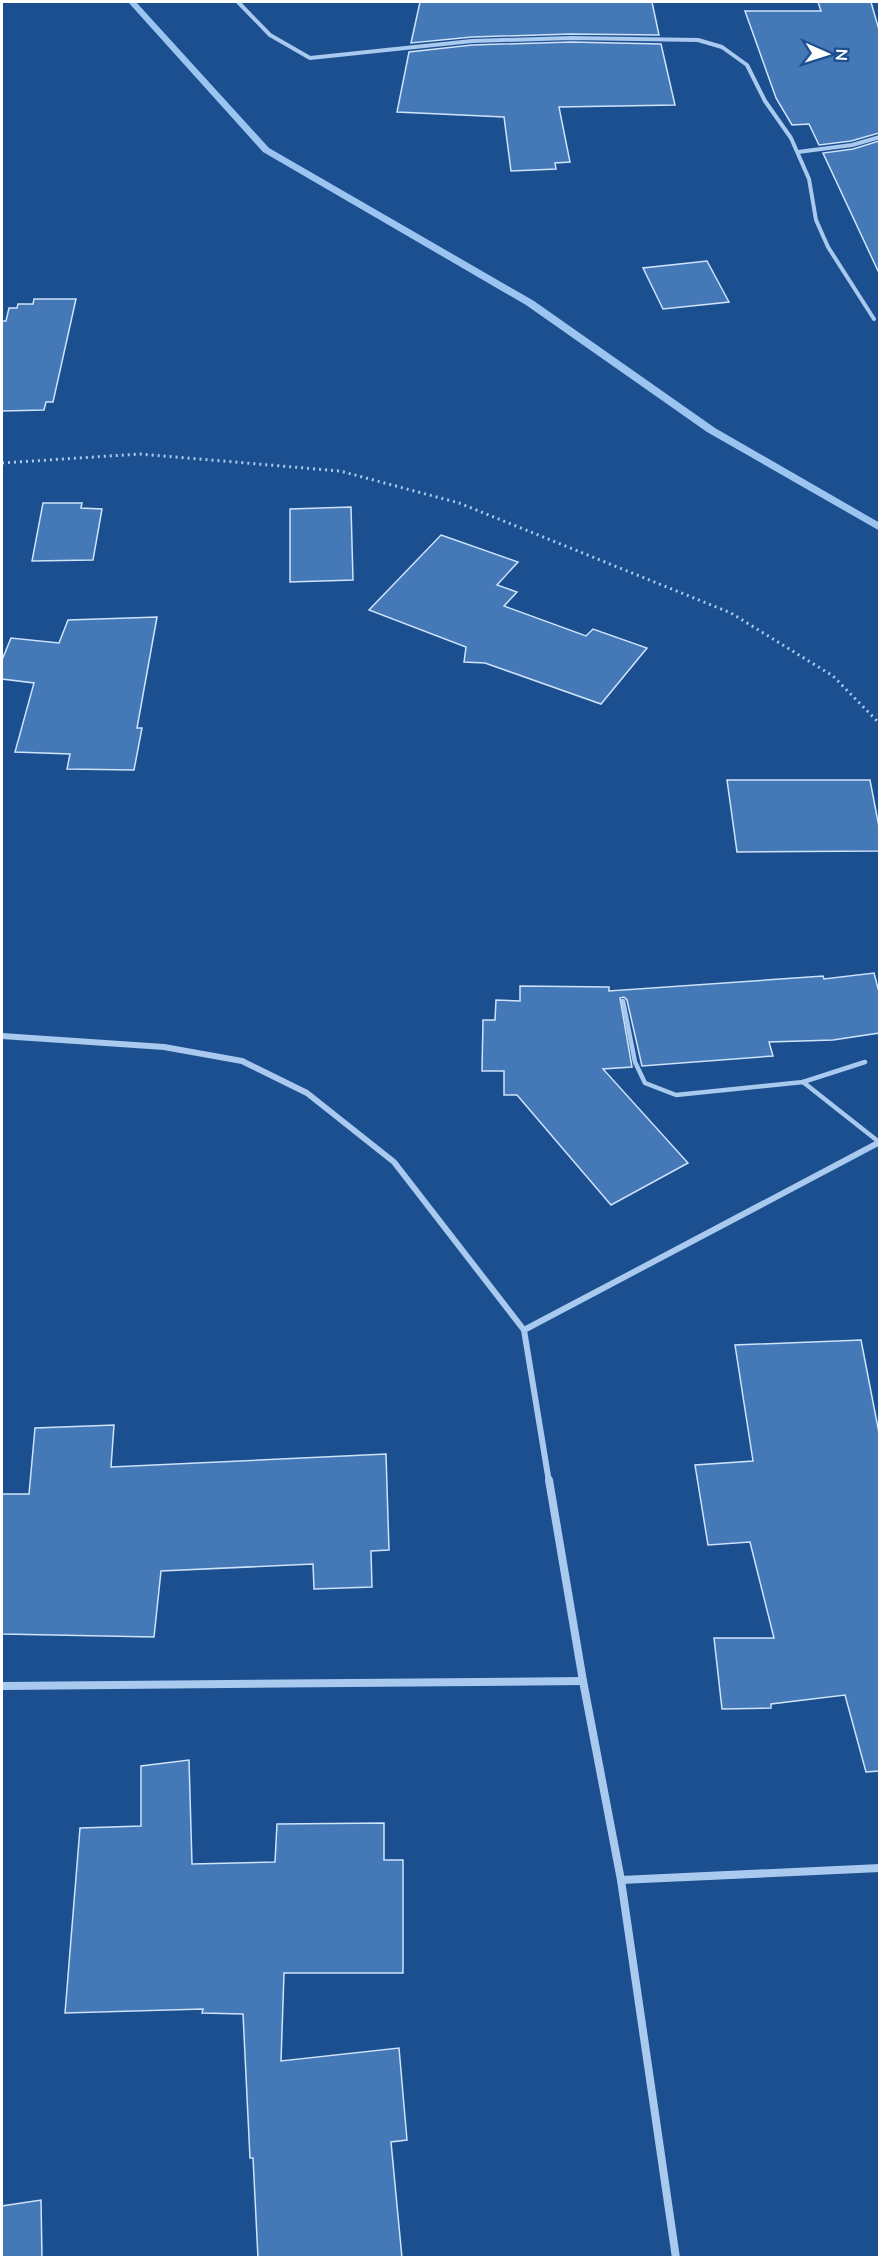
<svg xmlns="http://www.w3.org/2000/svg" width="881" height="2259" font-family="Mulish,sans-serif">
  <rect width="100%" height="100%" fill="#1b4f8f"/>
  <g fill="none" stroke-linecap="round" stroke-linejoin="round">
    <polygon fill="#9cc4f0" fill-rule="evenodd" points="128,2 136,2 269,148 534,301 715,428 880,523 880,531 707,432 526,305 263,152"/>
  </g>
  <g fill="#4478b7" stroke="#cfe3fa" stroke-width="1.5">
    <polygon points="420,2 652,2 659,35 571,34 472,37 411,43"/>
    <polygon points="818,2 871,2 879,30 879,133 851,141 819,145 809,124 792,125 776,98 745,11 821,11"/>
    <polygon points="571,42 661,44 675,105 559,107 570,162 555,163 556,169 511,171 504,117 397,112 409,52 472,45"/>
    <polygon points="879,141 879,273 823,153 853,149"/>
    <polygon points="707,261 729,302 663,309 643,268"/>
    <polygon points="34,299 76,299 53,402 46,402 44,410 2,411 2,321 6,321 9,308 17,308 18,304 33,304"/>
    <polygon points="43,503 82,503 81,508 102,509 93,560 32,561"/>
    <polygon points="351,507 353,580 290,582 290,509"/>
    <polygon points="441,535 518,562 497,585 517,592 504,606 586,636 593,629 647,648 601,704 485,663 464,662 466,647 369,610"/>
    <polygon points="157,617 137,728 142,728 134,770 67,769 70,754 15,752 34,683 2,679 2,660 11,638 59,643 68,620"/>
    <polygon points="727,780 870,780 879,827 879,851 737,852"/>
    <polygon points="874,973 879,992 879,1033 833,1040 769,1042 773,1056 642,1066 627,1000 624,997 620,998 632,1067 603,1069 688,1163 611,1205 517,1095 504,1095 504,1071 482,1071 483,1020 495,1020 496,1000 520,1001 520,986 609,987 609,991 823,976 824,979"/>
    <polygon points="861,1340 879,1433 879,1771 866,1772 845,1695 771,1704 771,1708 722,1709 714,1638 774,1638 750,1542 708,1545 695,1465 753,1461 735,1345"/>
    <polygon points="114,1425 111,1467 386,1454 389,1550 371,1551 372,1587 314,1589 313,1564 161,1571 154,1637 2,1634 2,1494 29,1494 35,1428"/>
    <polygon points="189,1760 192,1864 275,1862 277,1824 384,1823 384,1860 403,1860 403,1973 284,1973 281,2061 399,2048 407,2140 391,2142 402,2258 258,2258 253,2158 250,2158 243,2014 202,2013 203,2009 65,2013 80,1828 141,1826 141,1766"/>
    <polygon points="41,2200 42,2258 2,2258 2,2206"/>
  </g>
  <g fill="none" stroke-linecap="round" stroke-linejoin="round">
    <polyline stroke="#a9c9ee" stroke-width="3" stroke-dasharray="2 4" stroke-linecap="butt" points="2,463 140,454 340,471 459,503 731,613 833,676 880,724"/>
    <g stroke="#a9c9ee" stroke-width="4.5">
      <polyline points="623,1001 635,1062 645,1083 676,1095 803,1082 865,1062"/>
      <polyline points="803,1082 879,1142"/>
    </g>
    <g stroke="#a9c9ee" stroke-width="4">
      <polyline points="238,2 270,35 310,58 472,41 571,38 698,40 722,47 747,65 765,101 791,138 809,179 816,220 828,247 874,319"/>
      <polyline points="798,152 852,145 880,137"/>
    </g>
    <g stroke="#a9c9ee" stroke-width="6">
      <polyline points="2,1036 164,1047 242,1061 307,1093 394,1162 524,1330 549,1482"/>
      <polyline points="524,1330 880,1142"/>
    </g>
    <g stroke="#a9c9ee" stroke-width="8">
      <polyline points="549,1480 583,1681 621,1880 676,2258"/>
      <polyline points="2,1686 583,1681"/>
      <polyline points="621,1880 880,1868"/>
    </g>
  </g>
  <rect width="881" height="2259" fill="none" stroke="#ffffff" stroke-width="6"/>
  <g transform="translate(827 54) rotate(93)" stroke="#1b4f8f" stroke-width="4.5" paint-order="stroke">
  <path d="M0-4.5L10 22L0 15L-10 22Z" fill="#ffffff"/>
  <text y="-9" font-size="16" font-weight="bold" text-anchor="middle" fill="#ffffff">N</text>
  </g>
</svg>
